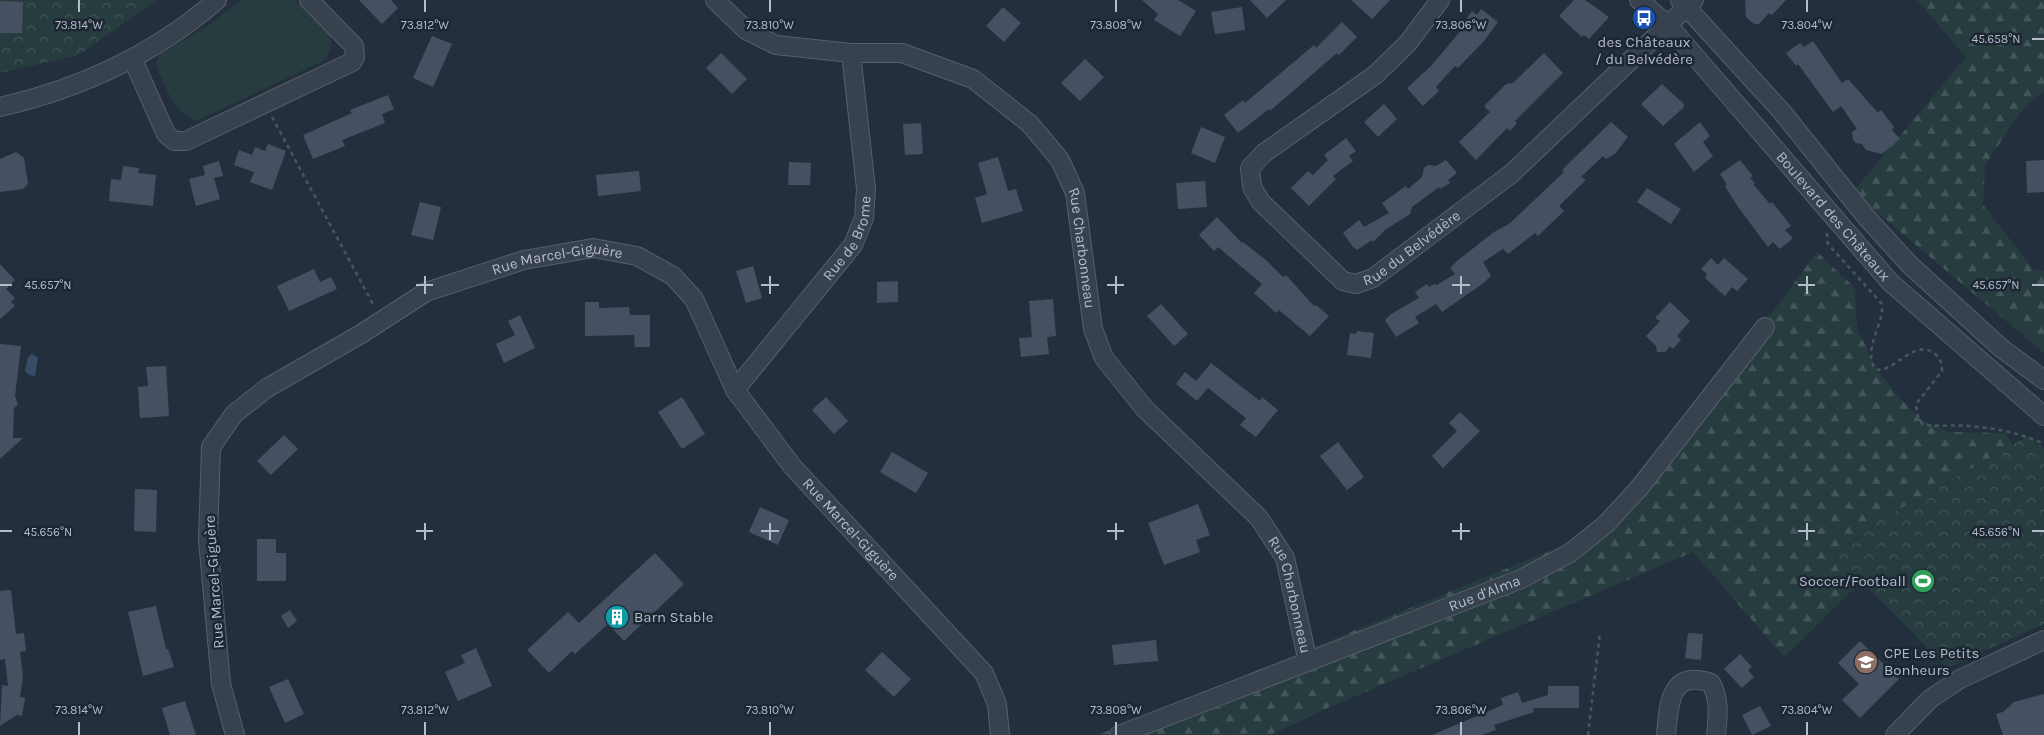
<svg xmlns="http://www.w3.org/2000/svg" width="2044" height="735" font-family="Karla,sans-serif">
  <defs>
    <pattern id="forest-firs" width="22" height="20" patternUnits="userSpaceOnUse" patternTransform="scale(1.25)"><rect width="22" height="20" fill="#263c3f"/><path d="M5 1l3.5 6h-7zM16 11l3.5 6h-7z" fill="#435659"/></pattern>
    <pattern id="park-crowns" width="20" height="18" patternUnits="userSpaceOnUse" patternTransform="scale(1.25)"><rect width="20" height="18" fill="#263c3f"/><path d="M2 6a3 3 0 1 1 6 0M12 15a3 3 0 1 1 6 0" fill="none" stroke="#435659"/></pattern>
  </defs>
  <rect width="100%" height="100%" fill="#242f3e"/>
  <path fill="#263c3f" d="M241,0H294C314,18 347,33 323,61L197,121C172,112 167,88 156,66L159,55L212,23Z"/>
  <g fill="url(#forest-firs)">
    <polygon points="1917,0 2044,0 2044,91 2023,109 1985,165 1983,205 2034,270 2044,271 2044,353 1853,192 1966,57"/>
    <polygon points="1817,252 1855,288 1857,328 1878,372 1918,418 1949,432 2005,433 2013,445 1880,520 1835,554 1863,580 1784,657 1693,552 1323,710 1271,735 1098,735 1596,532 1641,490"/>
  </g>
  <g fill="url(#park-crowns)">
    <polygon points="0,0 157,0 79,55 0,73"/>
    <polygon points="2028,436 2044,448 2044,624 1947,668 1835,555 1880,520"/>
  </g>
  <polygon fill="#394c67" points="32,354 38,358 35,376 29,375 25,371 28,357"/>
  <g fill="#455162">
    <polygon points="359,0 391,0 398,8 382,24"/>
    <polygon points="1142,0 1178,0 1196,11 1180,36 1154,20 1158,14"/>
    <polygon points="1250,0 1286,0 1267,18"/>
    <polygon points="1351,0 1390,0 1372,19"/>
    <polygon points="1574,0 1585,0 1609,17 1589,39 1584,35 1582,37 1559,16"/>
    <polygon points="1745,0 1786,0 1772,15 1769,13 1759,24 1754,24 1746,17"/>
    <polygon points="0,1 23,2 22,33 0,33"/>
    <polygon points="1003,7 1021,23 1004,42 986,26"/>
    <polygon points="1242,7 1245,30 1215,34 1211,12"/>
    <polygon points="1481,9 1498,22 1484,41 1458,68 1455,66 1436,87 1439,91 1423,106 1407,88 1431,66 1464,27 1462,25 1472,11 1477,15"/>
    <polygon points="1342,22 1357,37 1339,55 1337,53 1270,111 1269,109 1238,133 1224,115 1243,100 1245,103 1314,45 1316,48"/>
    <polygon points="432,36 452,44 433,87 413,78"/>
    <polygon points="1813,41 1842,83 1848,79 1878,113 1881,110 1894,127 1892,130 1900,139 1882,154 1866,150 1862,144 1856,143 1853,140 1852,132 1857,129 1841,106 1833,112 1798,64 1796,66 1786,53 1800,43 1804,47"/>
    <polygon points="721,53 747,79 732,94 706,68"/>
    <polygon points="1544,53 1563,73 1515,121 1517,123 1510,131 1507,128 1476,160 1459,142 1490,112 1484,106 1506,84 1513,83"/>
    <polygon points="1085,59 1104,77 1080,101 1061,83"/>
    <polygon points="1662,84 1684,104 1684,107 1663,126 1641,104"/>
    <polygon points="388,95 394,109 382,114 385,123 342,140 345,146 313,159 303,135 352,113 350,110"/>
    <polygon points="1384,104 1397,119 1378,137 1364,122"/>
    <polygon points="1611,122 1628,137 1615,154 1606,159 1603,156 1581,177 1586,180 1559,206 1564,211 1538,236 1535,233 1508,254 1503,249 1483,262 1491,276 1482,284 1442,312 1436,304 1415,317 1419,323 1396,337 1385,320 1391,314 1419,298 1415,292 1427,284 1429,287 1434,284 1437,285 1455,274 1450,268 1457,261 1494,232 1509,224 1564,172 1562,170"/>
    <polygon points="1700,122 1710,136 1703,142 1713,156 1694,172 1674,144"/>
    <polygon points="921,123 923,154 905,155 903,124"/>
    <polygon points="1201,127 1225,137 1215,163 1191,153"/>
    <polygon points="1346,138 1356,151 1349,156 1353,161 1333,176 1336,179 1309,206 1291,188 1308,171 1313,175 1328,160 1324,155"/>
    <polygon points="268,144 286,151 272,190 250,182 254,172 234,165 239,150 252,155 255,147 265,151"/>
    <polygon points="16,152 24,158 28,184 23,189 0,192 0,159"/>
    <polygon points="998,157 1008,191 1016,189 1023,211 982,223 975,198 987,194 978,163"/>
    <polygon points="1446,160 1457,173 1448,180 1450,183 1440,189 1439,187 1412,207 1410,214 1385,230 1373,242 1372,240 1357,250 1353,247 1343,233 1359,220 1364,227 1389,213 1382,203 1406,186 1408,189 1422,177 1424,168 1428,165 1436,166"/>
    <polygon points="1740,160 1753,176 1750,178 1755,183 1753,184 1770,204 1772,202 1791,226 1785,230 1793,238 1780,249 1773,242 1768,247 1738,207 1725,186 1727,185 1720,174"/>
    <polygon points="2044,160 2044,192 2027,193 2026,161"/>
    <polygon points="219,161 223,176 214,178 220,199 196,206 189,179 205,175 203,166"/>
    <polygon points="789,162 811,163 810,185 788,185"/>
    <polygon points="123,166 139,168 138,173 156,175 153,206 109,201 111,179 121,180"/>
    <polygon points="639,171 641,191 598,196 596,175"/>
    <polygon points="1205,181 1207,207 1178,209 1176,183"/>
    <polygon points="1647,188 1681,209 1671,224 1637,202"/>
    <polygon points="420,202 441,207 433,240 411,235"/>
    <polygon points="1217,217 1242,243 1243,242 1267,261 1283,277 1286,275 1314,306 1316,305 1329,316 1310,336 1279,310 1276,313 1254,293 1262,284 1218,247 1214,251 1199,235"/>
    <polygon points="1711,258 1718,265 1724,258 1748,279 1737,291 1732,287 1725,296 1705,278 1707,274 1701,269"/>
    <polygon points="0,264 15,280 6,289 15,298 11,302 15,306 0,319"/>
    <polygon points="753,266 762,298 746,303 736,271"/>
    <polygon points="314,269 320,282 331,277 337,289 289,311 277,286"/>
    <polygon points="898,281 898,302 877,303 877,282"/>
    <polygon points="1053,299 1056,336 1047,337 1049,354 1021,357 1019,338 1032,337 1029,301"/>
    <polygon points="585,302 599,302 599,308 629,307 630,315 650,315 650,347 635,347 634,335 585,336"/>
    <polygon points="1670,302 1690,321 1677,336 1681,340 1673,349 1670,346 1665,352 1657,352 1656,346 1646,336 1660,321 1655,318"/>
    <polygon points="1161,304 1188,334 1174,346 1147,316"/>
    <polygon points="520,315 535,348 504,363 496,344 515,335 508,321"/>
    <polygon points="1357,331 1374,333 1371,358 1347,355 1350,333 1356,334"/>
    <polygon points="0,344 21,346 15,396 18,405 14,408 13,438 23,438 0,459"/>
    <polygon points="1211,363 1260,401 1262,397 1278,410 1256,437 1240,425 1246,418 1208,388 1197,401 1176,384 1185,372 1196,381"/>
    <polygon points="166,366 169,416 140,418 138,387 148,386 146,367"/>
    <polygon points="682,397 705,434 682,449 658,412"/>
    <polygon points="826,397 848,421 834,434 812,410"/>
    <polygon points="1460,412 1480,431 1443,468 1432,456 1457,431 1449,423"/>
    <polygon points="284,435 298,449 271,475 257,461"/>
    <polygon points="1338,442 1364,477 1347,490 1320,456"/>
    <polygon points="892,452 928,473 916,493 880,472"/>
    <polygon points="135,489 157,490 156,532 134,531"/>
    <polygon points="1198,504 1210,535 1196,540 1200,552 1164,565 1148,523"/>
    <polygon points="760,507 789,520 778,545 749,532"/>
    <polygon points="257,539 276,539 276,553 286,553 286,581 257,581"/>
    <polygon points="655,553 684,584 624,641 608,624 575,654 572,651 549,673 527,650 568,612 579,623"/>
    <polygon points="11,590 16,634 24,633 26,651 20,652 23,677 20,697 25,698 22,716 17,715 0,726 2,685 8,686 5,659 0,660 0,591"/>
    <polygon points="156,606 166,649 168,649 174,667 143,676 128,612"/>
    <polygon points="290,610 297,621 288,628 281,616"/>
    <polygon points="1688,633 1703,634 1701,660 1685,658"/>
    <polygon points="1156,640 1158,661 1114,665 1112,645"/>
    <polygon points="1860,641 1899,679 1860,718 1842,700 1859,684 1838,663"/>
    <polygon points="476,648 492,686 458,701 445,672 465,663 461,655"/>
    <polygon points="882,652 911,679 894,697 865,670"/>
    <polygon points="1740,654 1752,667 1748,670 1754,677 1742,688 1724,669"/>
    <polygon points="288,679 304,714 285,723 269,687"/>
    <polygon points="1548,686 1579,686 1579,708 1533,708 1534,712 1494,725 1496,730 1482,735 1432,735 1503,705 1501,698 1518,692 1522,703 1548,695"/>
    <polygon points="2044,694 2044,735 2003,735 1996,714 2003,712 2014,702"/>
    <polygon points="185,701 196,735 170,735 162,708"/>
    <polygon points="1760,706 1771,726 1752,735 1742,715"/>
  </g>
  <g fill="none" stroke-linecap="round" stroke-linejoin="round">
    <g stroke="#565f6c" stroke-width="20">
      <g id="minor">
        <path id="s1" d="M715,0L746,30L776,45L851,53H902L973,79L1030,124L1060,160L1075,193L1093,329L1104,358L1145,409L1259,518L1285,558L1308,662"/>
        <path id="s2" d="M1440,0L1408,43L1375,75L1264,153L1250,168L1252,187L1261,202L1343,281L1356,284L1373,278L1511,174L1694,0"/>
        <path id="s3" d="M1639,0L1668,25L1890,282L2044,416"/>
        <polyline points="1680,0 1783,113 1867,218 1910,265 2001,348 2044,380"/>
        <polyline points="133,60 166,134 174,141 186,141 352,62 355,57 354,46 309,0"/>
        <path d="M0,107C79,89 155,54 217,0"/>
        <path id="s4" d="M735,390L853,245L864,218L866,189L851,53"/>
        <path id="s5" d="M235,735L221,684L208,540L211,447L234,414L267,388L361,334L426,292L524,260L593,248L637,256L673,276L694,299L735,390L792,466L984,673L997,704L1000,735"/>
        <path id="s6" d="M1119,735L1521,579L1570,553L1606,524L1640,487L1765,327"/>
        <path d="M1666,735C1669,705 1669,669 1711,683C1720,700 1718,716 1716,735"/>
        <polyline points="1895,735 1930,699 1960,679 2044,640"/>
      </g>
    </g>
    <g stroke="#44595c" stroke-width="2.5" stroke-dasharray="4 4" stroke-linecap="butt">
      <polyline points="272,117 374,306"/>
      <path d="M1827,233L1828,244L1882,304C1884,326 1864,345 1874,367L1879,370C1898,368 1916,338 1935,354C1941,359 1942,364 1942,371L1916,404L1917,414L1922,424C1940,428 1952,424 1969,426C1994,428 2021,433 2044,444"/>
      <polyline points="1588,735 1600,633"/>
    </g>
    <use href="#minor" stroke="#38414e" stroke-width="18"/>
  </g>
  <path fill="none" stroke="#b4bcc9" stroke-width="2" d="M79,0V12M425,0V12M770,0V12M1116,0V12M1461,0V12M1807,0V12M2032,39H2044M425,276V294M770,276V294M1116,276V294M1461,276V294M1807,276V294M0,285H12M416,285H433M761,285H779M1107,285H1124M1452,285H1470M1798,285H1815M2032,285H2044M425,523V540M770,523V540M1116,523V540M1461,523V540M1807,523V540M0,531H12M416,531H433M761,531H779M1107,531H1124M1452,531H1470M1798,531H1815M2032,531H2044M79,722V735M425,722V735M770,722V735M1116,722V735M1461,722V735M1807,722V735"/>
  <defs>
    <g id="bus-disc" transform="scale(1.25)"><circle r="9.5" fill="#1a4fb4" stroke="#1d2633"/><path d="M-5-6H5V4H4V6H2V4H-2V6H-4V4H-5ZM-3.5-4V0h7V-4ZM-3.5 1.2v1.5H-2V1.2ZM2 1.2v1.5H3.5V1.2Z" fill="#fff"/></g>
    <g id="stadium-disc" transform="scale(1.25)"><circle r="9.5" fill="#2e9e5b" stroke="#1d2633"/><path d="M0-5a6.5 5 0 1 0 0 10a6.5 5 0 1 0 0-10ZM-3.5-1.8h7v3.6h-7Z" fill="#fff"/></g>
    <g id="building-disc" transform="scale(1.25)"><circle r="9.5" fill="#0f9aa8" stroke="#1d2633"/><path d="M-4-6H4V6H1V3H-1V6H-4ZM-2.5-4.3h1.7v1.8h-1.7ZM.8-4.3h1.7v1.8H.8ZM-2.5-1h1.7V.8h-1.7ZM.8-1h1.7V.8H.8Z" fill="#fff"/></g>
    <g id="school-disc" transform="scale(1.25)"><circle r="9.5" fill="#8d6e63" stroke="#1d2633"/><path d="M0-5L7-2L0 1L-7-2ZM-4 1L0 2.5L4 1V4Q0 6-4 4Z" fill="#fff"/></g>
  </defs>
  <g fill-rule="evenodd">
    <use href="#bus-disc" x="1644" y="18"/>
    <use href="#stadium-disc" x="1923" y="581"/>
    <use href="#building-disc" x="617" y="617"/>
    <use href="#school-disc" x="1866" y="662"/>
  </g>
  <g text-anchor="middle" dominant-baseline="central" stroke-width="5" stroke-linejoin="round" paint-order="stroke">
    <g font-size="15" fill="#b4bcc9" stroke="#1d2633" text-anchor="start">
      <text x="1644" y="42" text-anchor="middle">des Châteaux<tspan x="1644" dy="17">/ du Belvédère</tspan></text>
      <text x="1906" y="581" text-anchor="end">Soccer/Football</text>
      <text x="634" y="617">Barn Stable</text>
      <text x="1884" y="653">CPE Les Petits<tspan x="1884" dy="17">Bonheurs</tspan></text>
    </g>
    <g font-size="15" fill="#b4bcc9" stroke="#1d2633">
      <text stroke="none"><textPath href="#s3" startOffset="291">Boulevard des Châteaux</textPath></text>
      <text stroke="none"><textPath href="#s4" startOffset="191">Rue de Brome</textPath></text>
      <text stroke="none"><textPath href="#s2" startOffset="486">Rue du Belvédère</textPath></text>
      <text stroke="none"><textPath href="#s1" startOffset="490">Rue Charbonneau</textPath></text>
      <text stroke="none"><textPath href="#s5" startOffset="695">Rue Marcel-Giguère</textPath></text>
      <text stroke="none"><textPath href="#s5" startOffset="1130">Rue Marcel-Giguère</textPath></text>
      <text transform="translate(214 582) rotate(-94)">Rue Marcel-Giguère</text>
      <text stroke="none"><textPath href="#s6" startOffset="392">Rue d'Alma</textPath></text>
      <text stroke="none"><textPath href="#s1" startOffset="910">Rue Charbonneau</textPath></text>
    </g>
  </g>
  <g font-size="12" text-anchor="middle" fill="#b4bcc9" stroke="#1d2633" stroke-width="5" stroke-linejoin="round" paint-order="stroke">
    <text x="79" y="29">73.814°W</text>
    <text x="425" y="29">73.812°W</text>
    <text x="770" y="29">73.810°W</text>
    <text x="1116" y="29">73.808°W</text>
    <text x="1461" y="29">73.806°W</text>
    <text x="1807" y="29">73.804°W</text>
    <text x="1996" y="43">45.658°N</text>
    <text x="48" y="289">45.657°N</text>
    <text x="1996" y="289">45.657°N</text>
    <text x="48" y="536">45.656°N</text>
    <text x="1996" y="536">45.656°N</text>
    <text x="79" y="714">73.814°W</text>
    <text x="425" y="714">73.812°W</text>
    <text x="770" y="714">73.810°W</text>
    <text x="1116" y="714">73.808°W</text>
    <text x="1461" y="714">73.806°W</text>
    <text x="1807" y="714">73.804°W</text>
  </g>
</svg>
